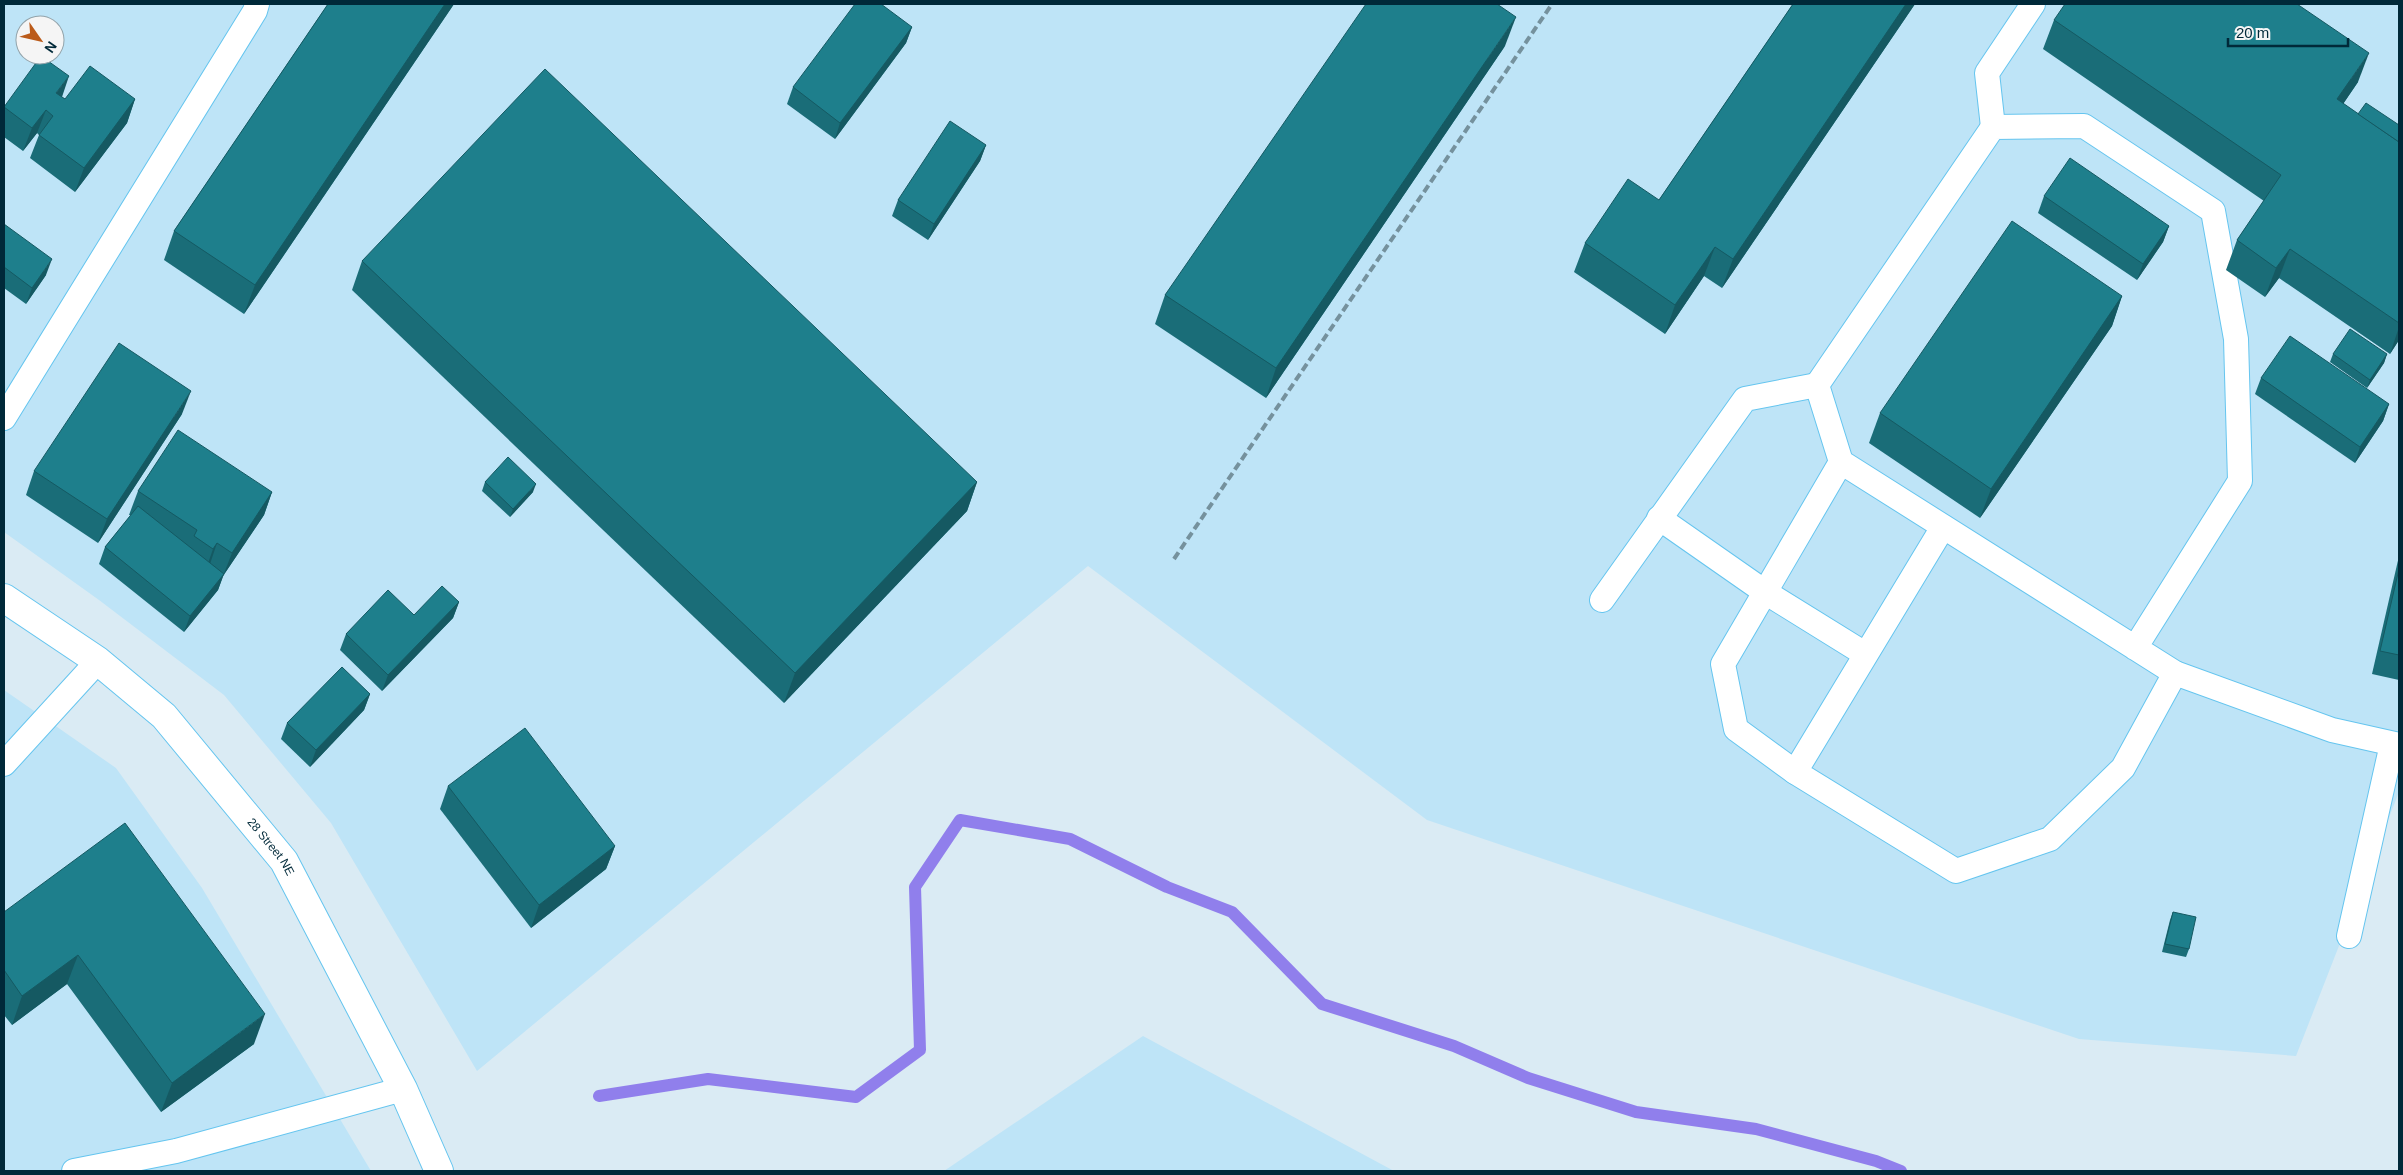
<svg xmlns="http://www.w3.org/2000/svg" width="2403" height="1175" font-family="Arial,sans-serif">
  <rect width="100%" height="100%" fill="#daebf4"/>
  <g fill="#bee4f7" fill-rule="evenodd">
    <path d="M4,4H2399V792L2296,1056L2079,1039L1427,820L1088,566L477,1071L331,823L224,695L99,600L4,532ZM25,25H55V55H25Z"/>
    <polygon points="4,690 116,768 202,888 371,1171 4,1171"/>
    <polygon points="1143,1036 1394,1171 944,1171"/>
  </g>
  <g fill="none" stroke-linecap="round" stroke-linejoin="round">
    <polyline stroke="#907fec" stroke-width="12" points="599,1096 708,1079 856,1097 920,1050 915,887 960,820 1070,839 1167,887 1232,912 1322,1004 1454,1046 1528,1078 1636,1112 1756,1129 1876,1161 1901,1171"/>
    <g stroke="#65c5ef" stroke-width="26">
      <g id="lane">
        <polyline points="1993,127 1987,73 2033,4"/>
        <polyline points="4,418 255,11 257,4"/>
        <polyline points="1659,518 1765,592 1865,654"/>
        <polyline points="1943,527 1795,772 1956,871 2050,839 2123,768 2175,673"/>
        <polyline points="1602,600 1745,399 1817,385"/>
        <polyline points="2135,648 2240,481 2236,339 2213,211 2084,126 1993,127 1817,385 1841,462 2175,673 2332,730 2399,745"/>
        <polyline points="4,764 98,661"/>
        <polyline points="1795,772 1736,729 1723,664 1841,462"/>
        <polyline points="2349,936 2392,744"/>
        <polyline points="74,1171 176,1151 403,1089"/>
      </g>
    </g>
    <g stroke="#65c5ef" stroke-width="30">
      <g id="street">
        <path id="s1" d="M4,598L98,661L164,716L284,861L403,1089L439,1171"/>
      </g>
    </g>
    <use href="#lane" stroke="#fff" stroke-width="24"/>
    <use href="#street" stroke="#fff" stroke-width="28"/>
    <polyline stroke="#75919d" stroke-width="4" stroke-dasharray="8 4" stroke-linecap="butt" points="1174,559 1552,4"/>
  </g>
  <g fill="#1a6d78">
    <polygon points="328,4 454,4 244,314 164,260 174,231"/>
    <polygon points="1793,4 1915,4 1722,288 1704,276 1665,334 1574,272 1585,243 1659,200"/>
    <polygon points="2054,20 2358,82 2343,104 2358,114 2399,125 2399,340 2390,354 2279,278 2265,297 2226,270 2237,240 2264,201 2043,49"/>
    <polygon points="912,27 906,43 835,139 787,104 793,87"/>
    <polygon points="1505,46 1266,398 1155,324 1165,295"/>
    <polygon points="62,97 65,99 135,99 127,123 75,192 30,158 39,135 37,133 23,151 4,137 4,106"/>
    <polygon points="986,145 980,161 928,240 892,216 898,200"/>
    <polygon points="2044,196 2169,226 2163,242 2137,280 2038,213"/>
    <polygon points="4,224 46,275 26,304 4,288"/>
    <polygon points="362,261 977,482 967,511 784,703 352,290"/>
    <polygon points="2122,296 2112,326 1980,518 1869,443 1880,413"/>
    <polygon points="2333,354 2387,354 2384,363 2367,388 2330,362"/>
    <polygon points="2261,378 2389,404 2383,421 2355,463 2255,394"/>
    <polygon points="182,414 98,543 26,495 34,471"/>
    <polygon points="485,482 533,492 510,517 482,491"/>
    <polygon points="138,491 272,492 264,515 223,576 218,590 184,632 99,564 105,547 131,515 129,515"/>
    <polygon points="2399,556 2399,680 2372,674"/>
    <polygon points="459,602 453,618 382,691 340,650 346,634 414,615"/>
    <polygon points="370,694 364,710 310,767 281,739 287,723"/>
    <polygon points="448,786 615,846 606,869 531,928 440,809"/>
    <polygon points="4,912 254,1044 161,1112 67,984 12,1025 4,1015"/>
    <polygon points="2173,912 2189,949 2186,957 2162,952 2170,920"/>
  </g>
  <g fill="#155962">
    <polygon points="445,4 454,4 244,314 255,285"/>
    <polygon points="1906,4 1915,4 1722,288 1733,259"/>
    <polygon points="1516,17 1505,46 1266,398 1276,368"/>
    <polygon points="912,27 906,43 835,139 840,123"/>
    <polygon points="2369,53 2358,82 2326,129 2337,99"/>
    <polygon points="69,76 61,100 56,93"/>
    <polygon points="135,99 127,123 75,192 84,168"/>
    <polygon points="46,110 37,133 23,151 32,128"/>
    <polygon points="986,145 980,161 928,240 934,224"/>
    <polygon points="2169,226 2163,242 2137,280 2143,264"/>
    <polygon points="1715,247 1704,276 1665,334 1675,305"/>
    <polygon points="2290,249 2279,278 2265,297 2276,268"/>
    <polygon points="52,259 46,275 26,304 32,288"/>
    <polygon points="2122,296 2112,326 1980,518 1991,489"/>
    <polygon points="2399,327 2399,340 2390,354"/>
    <polygon points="2387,354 2384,363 2367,388 2370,380"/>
    <polygon points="191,391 182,414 98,543 107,519"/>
    <polygon points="2389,404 2383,421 2355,463 2360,447"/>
    <polygon points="977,482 967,511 784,703 795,673"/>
    <polygon points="536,484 533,492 510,517 513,509"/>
    <polygon points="272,492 264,515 223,576 232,553"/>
    <polygon points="217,543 209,567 205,572 213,549"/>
    <polygon points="224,574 218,590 184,632 190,616"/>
    <polygon points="459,602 453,618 382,691 388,675"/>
    <polygon points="370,694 364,710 310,767 316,750"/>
    <polygon points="615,846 606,869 531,928 539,905"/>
    <polygon points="78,955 67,984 12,1025 22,996"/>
    <polygon points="265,1014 254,1044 161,1112 172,1083"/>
  </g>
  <g fill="#1e7f8c" stroke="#155962">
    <polygon points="328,4 445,4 255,285 174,231"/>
    <polygon points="855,4 881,4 912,27 840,123 793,87"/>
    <polygon points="1366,4 1497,4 1516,17 1276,368 1165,295"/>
    <polygon points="1793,4 1906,4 1733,259 1715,247 1675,305 1585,243 1628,179 1659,200"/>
    <polygon points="2065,4 2297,4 2369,53 2337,99 2399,142 2399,323 2290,249 2276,268 2237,240 2281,175 2054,20"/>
    <polygon points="41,56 69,76 56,93 65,99 90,66 135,99 84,168 39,135 53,116 46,110 32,128 4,107"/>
    <polygon points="545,69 977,482 795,673 362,261"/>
    <polygon points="2366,103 2399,125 2399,142 2358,114"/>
    <polygon points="950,121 986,145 934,224 898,200"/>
    <polygon points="2070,158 2169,226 2143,264 2044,196"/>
    <polygon points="2012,221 2122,296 1991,489 1880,413"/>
    <polygon points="4,224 52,259 32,288 4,267"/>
    <polygon points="2350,329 2387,354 2370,380 2333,354"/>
    <polygon points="2290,336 2389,404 2360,447 2261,378"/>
    <polygon points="119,343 191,391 107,519 34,471"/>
    <polygon points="178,430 272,492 232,553 217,543 213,549 194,536 197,530 138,491"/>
    <polygon points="508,457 536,484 513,509 485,482"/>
    <polygon points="138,506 224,574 190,616 105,547"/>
    <polygon points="2399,569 2399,655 2380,651"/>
    <polygon points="442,586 459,602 388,675 346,634 388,590 414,615"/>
    <polygon points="342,667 370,694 316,750 287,723"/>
    <polygon points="525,728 615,846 539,905 448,786"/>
    <polygon points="125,823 265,1014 172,1083 78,955 22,996 4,970 4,912"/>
    <polygon points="2173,912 2196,917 2189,949 2165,944"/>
  </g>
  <g text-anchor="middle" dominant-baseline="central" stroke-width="4" stroke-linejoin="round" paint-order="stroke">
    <g font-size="12" fill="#002939" stroke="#f5f5f5">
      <text stroke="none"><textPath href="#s1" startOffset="368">28 Street NE</textPath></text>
    </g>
  </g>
  <rect width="2403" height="1175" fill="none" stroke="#002939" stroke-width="10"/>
  <g transform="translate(40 40) rotate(124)"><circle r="24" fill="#f5f5f5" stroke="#93a3aa"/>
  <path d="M0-4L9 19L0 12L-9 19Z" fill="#bb5b1a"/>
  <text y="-8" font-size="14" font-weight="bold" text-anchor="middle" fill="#002939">N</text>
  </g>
  <path d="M2228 38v8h120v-8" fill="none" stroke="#002939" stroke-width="2.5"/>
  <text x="2236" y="38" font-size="15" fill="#002939" stroke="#f5f5f5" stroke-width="4" paint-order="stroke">20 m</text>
</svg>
